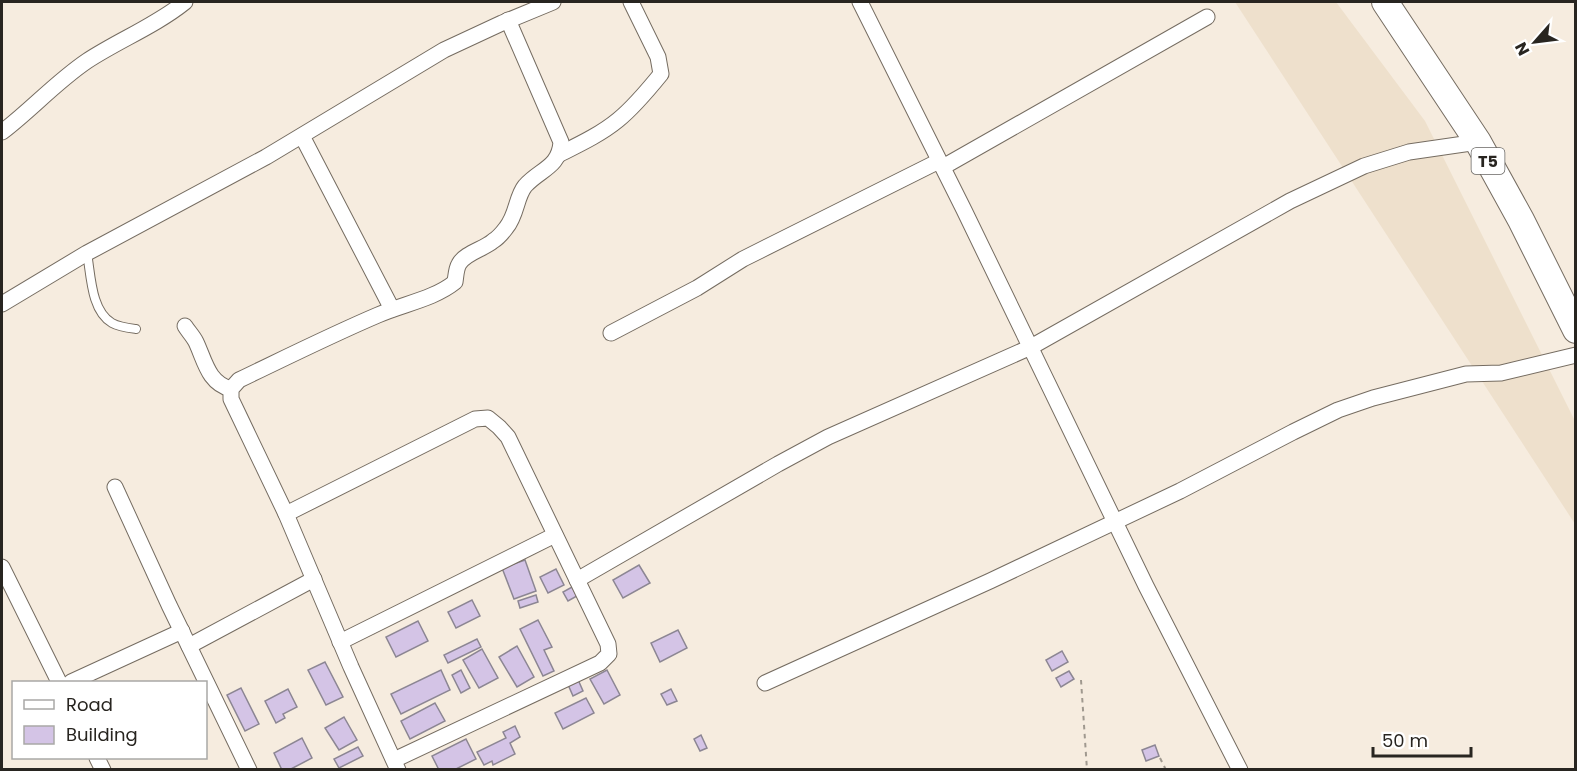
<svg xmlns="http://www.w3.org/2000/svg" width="1577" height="771" font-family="Poppins,sans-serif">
  <rect width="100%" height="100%" fill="#f6ecdf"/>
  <polygon fill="#eee0cc" points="1235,2 1336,2 1425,121 1575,421 1575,524"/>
  <g fill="#d4c4e6" stroke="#8c8693" stroke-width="1.5">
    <polygon points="525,560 536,591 514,599 502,568"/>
    <polygon points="639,565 650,583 623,598 613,580"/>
    <polygon points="556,569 564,585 548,593 540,577"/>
    <polygon points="572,587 577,596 568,601 563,592"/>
    <polygon points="536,595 538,602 520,608 518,601"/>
    <polygon points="472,600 480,616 456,628 448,612"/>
    <polygon points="538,620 552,647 544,650 554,671 543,676 520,629"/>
    <polygon points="418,621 428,641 396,657 386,637"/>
    <polygon points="678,630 687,648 660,662 651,643"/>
    <polygon points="477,639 481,647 448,663 444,655"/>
    <polygon points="517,646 534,677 517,687 499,657"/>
    <polygon points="482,649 498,678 479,688 463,660"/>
    <polygon points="1062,651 1068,662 1052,671 1046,660"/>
    <polygon points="325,662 343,697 326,705 308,670"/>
    <polygon points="441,670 450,690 401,714 391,694"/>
    <polygon points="461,670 470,688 461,693 452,675"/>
    <polygon points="607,670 620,695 604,704 590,679"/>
    <polygon points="1069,671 1074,679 1061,687 1056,678"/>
    <polygon points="576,675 583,691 573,696 566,680"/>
    <polygon points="241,688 259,724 245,731 227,695"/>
    <polygon points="288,689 297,707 283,714 285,718 276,723 265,701"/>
    <polygon points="671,689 677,701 667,705 661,694"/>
    <polygon points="586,698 594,713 563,729 555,713"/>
    <polygon points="435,703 445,721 410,739 401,721"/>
    <polygon points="344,717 357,740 339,750 325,728"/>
    <polygon points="515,726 520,737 510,743 515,754 493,765 492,761 484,765 477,752 506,738 503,732"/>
    <polygon points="701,735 707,748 700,751 694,739"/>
    <polygon points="302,738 312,758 289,770 282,770 274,753"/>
    <polygon points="466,739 476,759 454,770 439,770 432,756"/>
    <polygon points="1155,745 1159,756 1146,761 1142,750"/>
    <polygon points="358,747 363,756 339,768 334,759"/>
  </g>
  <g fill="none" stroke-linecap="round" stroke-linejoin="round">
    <g stroke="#756c61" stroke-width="10">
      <path id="service" d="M87,253C91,275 91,311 112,323C119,327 128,328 136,329"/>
    </g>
    <g stroke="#756c61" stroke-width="17">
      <g id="minor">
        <polyline points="860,2 964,210 1146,586 1240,770"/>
        <path d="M2,132C31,110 56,82 87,61C119,40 155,26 185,2"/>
        <polyline points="302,136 392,309"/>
        <path d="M560,154C580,144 601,134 618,120C634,107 648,90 661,74L658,57L631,2"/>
        <polyline points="943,167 1207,17"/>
        <polyline points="2,304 87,253 266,157 444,50 502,23 553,2"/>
        <path d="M185,326C188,331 193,336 196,342C205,361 208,383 231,389"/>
        <polyline points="611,333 697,288 743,259 939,161"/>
        <polyline points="115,487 169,605 249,770"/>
        <polyline points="286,514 475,419 488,418 499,427 508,437 608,644 609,654 600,663 394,760"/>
        <polyline points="2,567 59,682"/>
        <polyline points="577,580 778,464 828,437 1031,347 1290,201 1364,166 1409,152 1478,142"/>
        <polyline points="340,642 555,535"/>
        <polyline points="189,646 314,579"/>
        <polyline points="71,682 182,631"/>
        <polyline points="765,683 990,581 1180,491 1293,432 1338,410 1373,398 1466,374 1501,373 1576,355"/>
        <polyline points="97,758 103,770"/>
        <path d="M398,770L351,667L286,514L231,399V389L239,380C285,358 331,335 378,315C403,304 434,299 455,282C456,276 456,269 459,264C465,253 484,249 493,241C498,238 503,232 506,228C517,215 516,197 525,186C540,169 559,168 561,142L508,20"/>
      </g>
    </g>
    <g stroke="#756c61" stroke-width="28">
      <polyline id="trunk" points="1385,2 1478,142 1521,220 1576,330"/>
    </g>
    <g stroke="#a0998f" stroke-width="2" stroke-dasharray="4.5 4.5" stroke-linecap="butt">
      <polyline points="1081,680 1087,770"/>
      <polyline points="1160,758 1166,770"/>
    </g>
    <use href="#service" stroke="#fff" stroke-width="8"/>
    <use href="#minor" stroke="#fff" stroke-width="15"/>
    <use href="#trunk" stroke="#fff" stroke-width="26"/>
  </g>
  <g text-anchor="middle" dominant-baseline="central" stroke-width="4.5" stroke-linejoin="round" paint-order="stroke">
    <rect fill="#fff" stroke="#686663" stroke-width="1.5" x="1471.5" y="148" width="33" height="26" rx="4.5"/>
    <g font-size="16" font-weight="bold" fill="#282520">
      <text x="1488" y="161">T5</text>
    </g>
  </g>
  <rect width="1577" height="771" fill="none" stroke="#282520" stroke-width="6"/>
  <rect x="12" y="681" width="195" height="78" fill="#ffffff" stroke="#a9a8a6" stroke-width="1.5"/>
  <rect x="24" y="700" width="30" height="9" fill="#ffffff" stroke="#a9a8a6" stroke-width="1.5"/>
  <text x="66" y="711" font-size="18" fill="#282520">Road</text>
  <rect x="24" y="726" width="30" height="18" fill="#d4c4e6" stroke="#a9a8a6" stroke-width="1.5"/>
  <text x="66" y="741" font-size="18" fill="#282520">Building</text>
  <g transform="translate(1535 42) rotate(242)" stroke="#ffffff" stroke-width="4.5" paint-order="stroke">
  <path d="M0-4.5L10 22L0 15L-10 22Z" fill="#282520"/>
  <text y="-9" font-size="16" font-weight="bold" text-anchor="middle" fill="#282520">N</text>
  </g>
  <path d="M1373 747v9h98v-9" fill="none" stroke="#282520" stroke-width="3"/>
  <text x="1382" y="747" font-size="18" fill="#282520" stroke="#ffffff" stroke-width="4.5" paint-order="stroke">50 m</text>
</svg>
